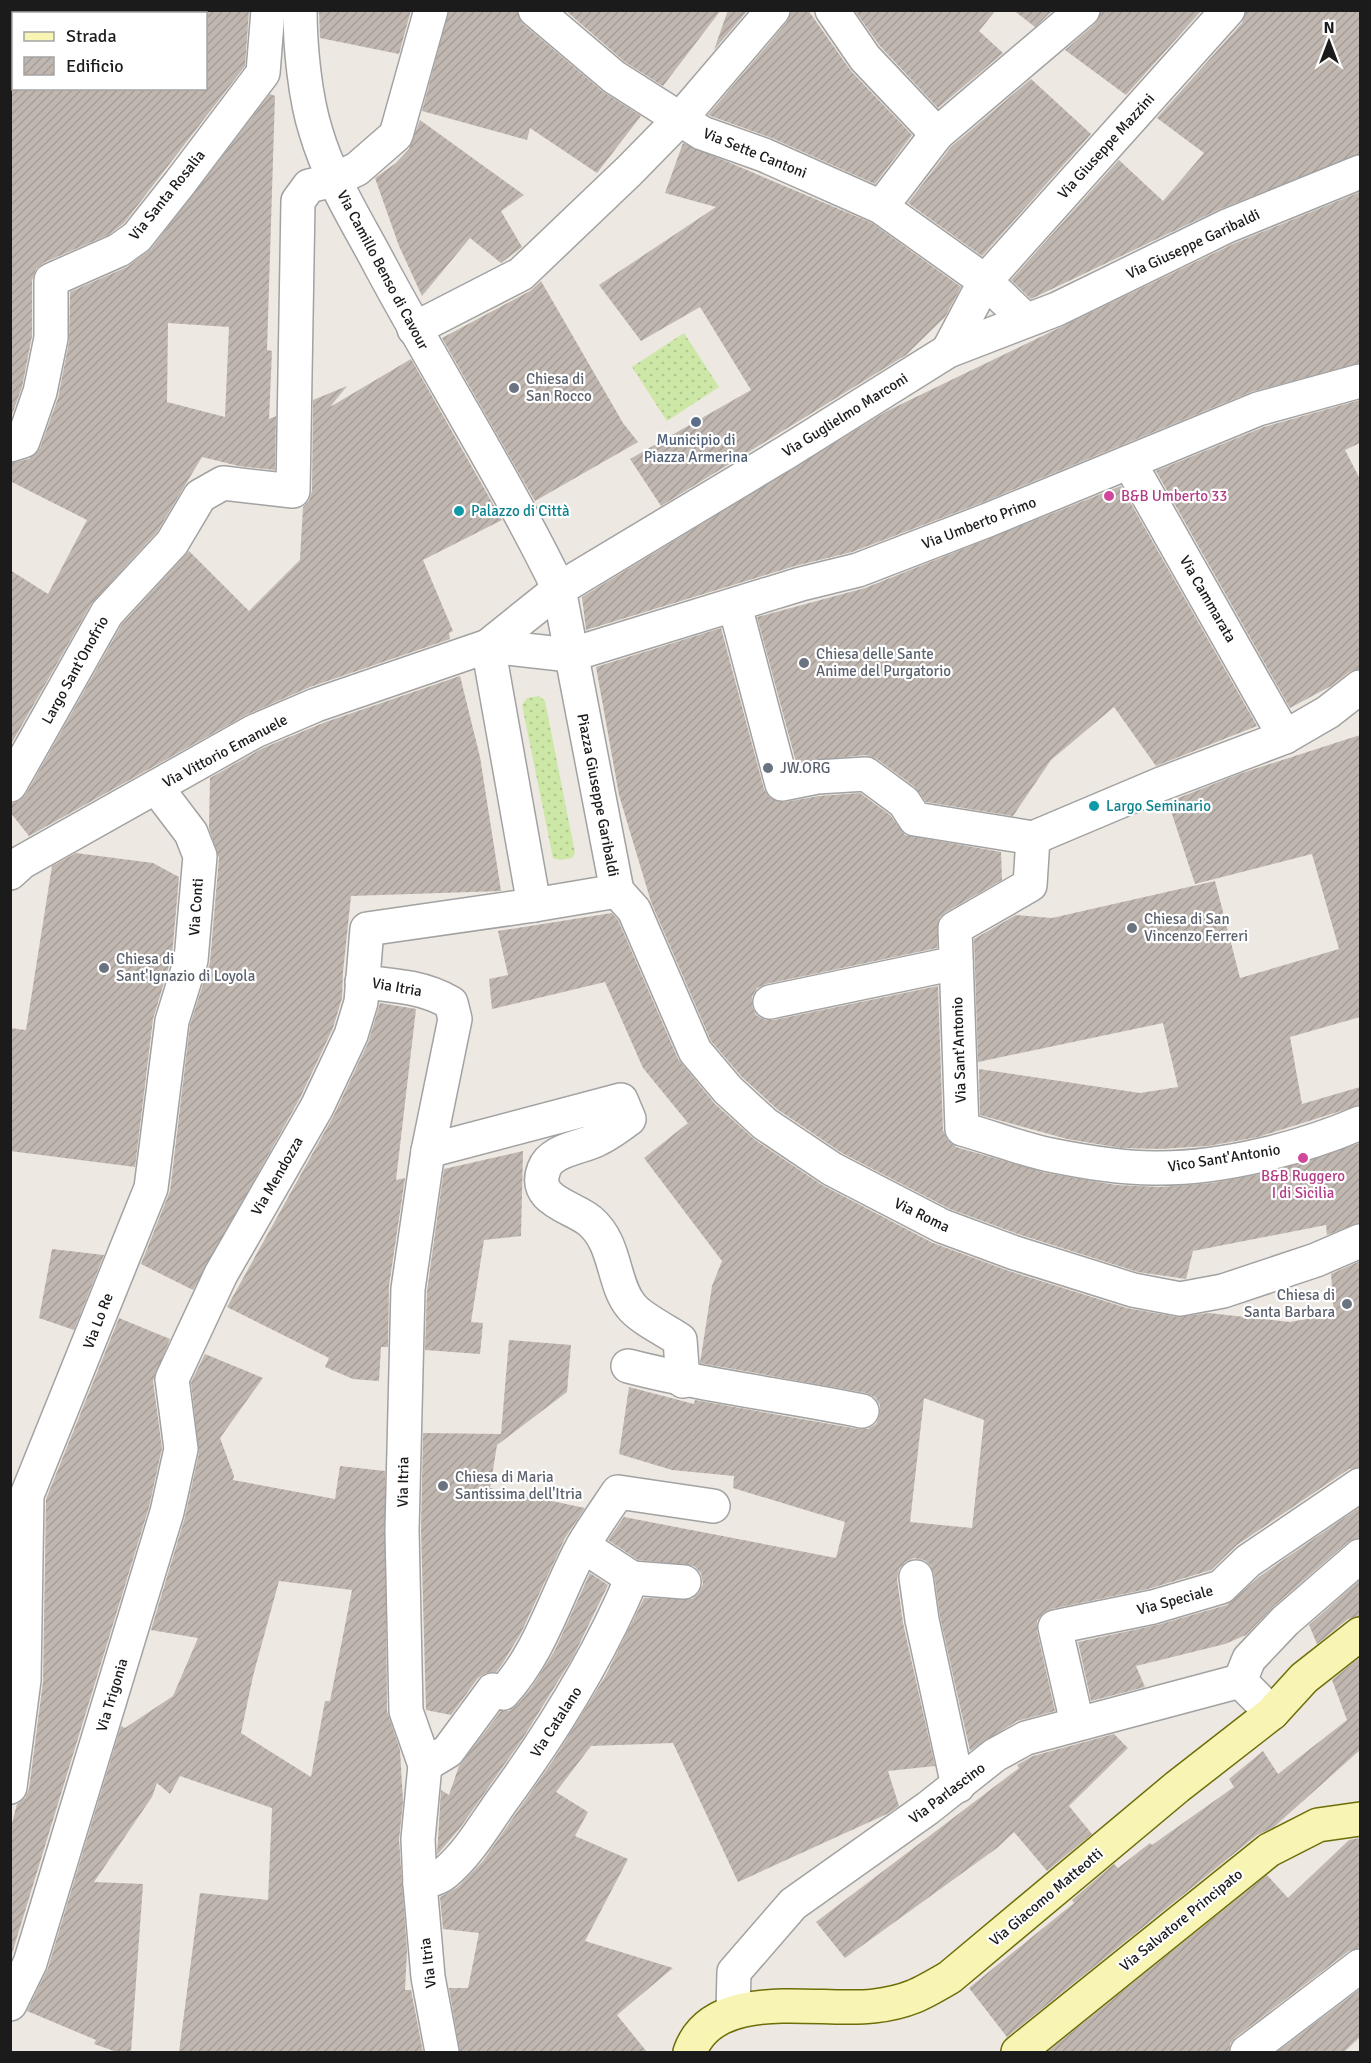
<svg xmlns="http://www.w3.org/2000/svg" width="1371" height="2063" font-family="Signika,sans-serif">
  <defs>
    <pattern id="grass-dots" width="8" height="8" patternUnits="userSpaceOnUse" patternTransform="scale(1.5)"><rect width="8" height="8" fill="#cde7a7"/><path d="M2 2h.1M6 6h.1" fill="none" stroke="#afc68f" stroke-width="1.8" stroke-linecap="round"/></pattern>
    <pattern id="building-hatch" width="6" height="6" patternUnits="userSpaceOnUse" patternTransform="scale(1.5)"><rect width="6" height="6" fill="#c1b7b1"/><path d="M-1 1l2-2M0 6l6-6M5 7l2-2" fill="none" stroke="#a59d98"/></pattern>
  </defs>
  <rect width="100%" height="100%" fill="#ede8e1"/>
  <g fill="url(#grass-dots)">
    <polygon points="684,333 719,387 667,421 632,367"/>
    <polygon points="539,696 545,701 575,853 572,858 560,860 553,858 522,705 527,698"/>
  </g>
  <g fill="url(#building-hatch)" fill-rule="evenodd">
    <polygon points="206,10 249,10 245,66 124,223 110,234 43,263 36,269 32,280 32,336 22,387 10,420 10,88 206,88"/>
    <polygon points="319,10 411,10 399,54 320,38"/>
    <polygon points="449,10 517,10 523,24 602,91 641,116 597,173 530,128 527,140 422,111"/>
    <polygon points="565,10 721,10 663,86 625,62"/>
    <polygon points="728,10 748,10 714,50"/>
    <polygon points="791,10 808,10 851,71 912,135 875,184 772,138 708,115 787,22"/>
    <polygon points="996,10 979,31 1003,53 938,108 880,46 855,11"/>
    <polygon points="1013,10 1053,10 1035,27"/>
    <polygon points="1101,10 1202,10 1126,95 1065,50 1095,24"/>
    <polygon points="1246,10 1360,10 1360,154 1220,209 1031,299 1011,280 1119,160 1163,201 1204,153 1157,118 1242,23"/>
    <polygon points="1031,79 1091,134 982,256 908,203 951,147"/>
    <path d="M270,94L275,96L267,350L272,351L269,419L276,416L275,470L239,466L202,457L157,532L91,604L10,746V570L48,594L87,520L10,481V463L29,459L40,448L58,398L69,342L70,292L127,267L151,249ZM168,323L229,327L225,417L167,402Z"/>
    <polygon points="420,120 524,195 501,211 522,247 501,263 470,238 422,296 399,246 375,178 396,163 409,149"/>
    <polygon points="683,143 872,223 961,287 945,317 906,355 661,506 630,459 751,390 700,307 641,341 599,285 716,207 665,193"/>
    <polygon points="1360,192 1360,363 1251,392 981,503 852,552 795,566 586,630 582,597 887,411 1235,243"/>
    <polygon points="541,281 623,423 638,442 535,501 442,338 530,291"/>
    <polygon points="411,359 502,520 423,560 453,631 449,633 450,639 310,687 248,714 29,836 10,812 10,804 19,801 26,794 122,624 189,551 249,611 300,560 303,507 309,501 312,491 313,400 347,386 330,407"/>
    <polygon points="1360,400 1360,443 1345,450 1360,479 1360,669 1349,672 1331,686 1290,708 1156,471 1264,427"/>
    <polygon points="1121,486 1257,726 1156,766 1114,707 1051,760 1013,816 926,802 915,787 877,759 866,755 796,762 757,617 865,588"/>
    <polygon points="721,628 764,789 769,797 785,802 819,796 860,793 890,815 905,835 1001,852 1002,880 946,912 939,918 937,948 766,984 757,988 752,997 752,1006 756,1015 765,1020 774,1020 938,986 943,1130 947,1140 956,1147 1046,1173 1116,1185 1160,1187 1212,1183 1266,1173 1360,1143 1360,1223 1327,1235 1326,1225 1193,1251 1186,1279 1138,1272 1021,1235 950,1209 842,1153 777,1109 742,1077 711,1041 651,902 619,795 596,667"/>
    <polygon points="460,676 480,757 501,891 351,896 343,972 342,998 333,1028 300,1098 193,1290 141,1264 170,1191 190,1025 210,962 219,858 209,828 210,778 263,748 323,723"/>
    <polygon points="1360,735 1360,1017 1290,1037 1302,1104 1360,1087 1360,1105 1258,1137 1208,1146 1160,1149 1121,1148 1067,1139 980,1115 979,1069 1140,1093 1178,1087 1163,1023 978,1062 974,939 1016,915 1052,918 1215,881 1240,978 1339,949 1312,854 1195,884 1168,802 1239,774"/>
    <polygon points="76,853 153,863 179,877 172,956 153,1019 135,1167 10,1151 10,1028 26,1030 52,866"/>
    <path d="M612,913L618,920L678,1059L715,1104L755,1140L822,1185L933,1243L1009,1271L1127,1308L1177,1317L1209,1313L1290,1322L1334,1314L1331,1274L1360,1261V1467L1349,1469L1237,1545L1211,1570L1148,1589L1051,1609L1043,1613L1037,1621V1631L1055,1711L1017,1721L970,1751L940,1617L934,1574L930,1565L924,1560L914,1558L905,1562L899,1569L897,1579L903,1623L935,1766L888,1771L899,1806L887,1814L738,1882L673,1743L591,1746L556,1792L588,1812L575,1836L628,1859L585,1941L673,1968L617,2015L647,2052H460L449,1988H468L479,1933L443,1929L440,1897L458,1887L483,1861L554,1759L606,1675L644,1598L692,1599L699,1593L703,1584L701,1573L694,1566L638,1560L608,1540L624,1517L836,1558L845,1522L733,1488L734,1476L672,1470L619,1454L629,1387L694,1404L695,1400L858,1429H868L876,1424L880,1414V1405L875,1397L866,1393L700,1363L712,1286L722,1261L644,1158L688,1123L643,1068L605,982L492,1009L489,979L508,975L498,931ZM924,1398L984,1420L972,1528L910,1522Z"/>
    <polygon points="380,1003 416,1009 396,1180 405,1178 389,1286 388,1347 381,1347 379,1381 353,1379 325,1367 329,1358 227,1307 334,1115 368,1043"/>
    <polygon points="523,1151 521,1236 484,1240 471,1322 483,1323 480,1354 425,1350 427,1291 444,1169"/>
    <polygon points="52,1249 104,1255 74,1330 39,1318"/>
    <polygon points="119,1318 170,1339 153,1381 162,1448 149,1507 10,1960 10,1831 17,1804 25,1798 29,1789 43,1682 46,1499"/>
    <polygon points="509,1340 571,1345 567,1392 497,1445 490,1488 585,1508 565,1538 521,1633 501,1666 496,1672 486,1673 478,1678 451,1715 426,1710 421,1530 423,1433 501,1434"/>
    <path d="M205,1354L263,1378L220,1438L234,1476L233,1480L335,1499L340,1466L385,1471L387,1711L400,1750L403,1801L399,1840L407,1950L405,1990H411L423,2052H179L200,1893L268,1900L272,1808L180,1776L170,1794L157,1783L152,1797L94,1882L143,1884L131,2052H117L94,2044L96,2040L27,2011L48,1968L121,1726L125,1728L173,1696L198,1638L151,1630L185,1517L199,1453L191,1382ZM279,1581L352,1590L330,1701H325L311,1777L241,1733L253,1676Z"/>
    <polygon points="1360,1507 1360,1538 1348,1542 1273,1607 1246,1635 1225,1644 1136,1666 1145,1687 1091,1701 1078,1642 1157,1625 1227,1605 1260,1576"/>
    <polygon points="590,1573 608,1585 573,1657 523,1738 460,1828 437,1855 441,1790 449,1795 459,1766 501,1711 509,1711 517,1705 532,1687 555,1650"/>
    <polygon points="1360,1580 1360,1616 1348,1619 1317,1644 1309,1625"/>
    <polygon points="1360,1657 1360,1750 1274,1827 1257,1835 1007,2037 969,1988 1074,1903 1072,1900 1114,1864 1118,1868 1150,1843 1152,1845 1234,1787 1229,1779 1263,1751 1278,1774 1347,1720 1332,1680"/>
    <polygon points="1114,1734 1128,1748 1069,1806 1092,1834 1047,1871 1014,1832 997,1848 845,1958 816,1922 1019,1768 1017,1765 1033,1756"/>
    <polygon points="1360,1838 1360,1948 1349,1951 1236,2037 1230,2044 1229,2052 1047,2052 1267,1875 1288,1898 1349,1840"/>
    <polygon points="1360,1989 1360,2037 1344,2052 1277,2052"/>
  </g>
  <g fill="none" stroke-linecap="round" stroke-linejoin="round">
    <g stroke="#a2a2a2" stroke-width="36">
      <g id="minor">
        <path d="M300,10C300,46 305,98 316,132C330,180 358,223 381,267C439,375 505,478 559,589L785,453L948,351L1057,309L1227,226L1360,172"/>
        <polyline points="535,10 614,77 702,133 764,155 881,207 985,281 1026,320"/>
        <polyline points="832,10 865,58 937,134"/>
        <polyline points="881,207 937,134 1083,10"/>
        <polyline points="414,329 521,274 629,171 680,119 773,10"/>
        <polyline points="948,351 985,281 1228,10"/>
        <polyline points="10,445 23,441 40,392 51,338 51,280 119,250 137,237 179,184 263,73 268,10"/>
        <polyline points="1129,462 1285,737"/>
        <polygon points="559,589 617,891 534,905 488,646"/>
        <polyline points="735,606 782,784 817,777 866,774 904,802 915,819 1033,838"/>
        <polyline points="10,785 107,613 172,543 200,496 223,483 293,491 298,201 309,186 334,180 357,169 396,135 431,10"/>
        <path d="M1033,838L1030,885L955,928L962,1129C991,1137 1021,1149 1050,1155C1085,1162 1124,1169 1160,1168C1224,1168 1302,1148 1360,1123"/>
        <polyline points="1033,838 1161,784 1285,737 1328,712 1360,687"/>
        <polyline points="10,873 22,862 255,731 316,705 488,646 570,655 801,584 858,570 988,520 1258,409 1360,381"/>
        <polyline points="617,891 634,910 695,1051 728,1090 765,1124 832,1169 942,1226 1015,1253 1133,1290 1180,1299 1223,1291 1316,1260 1360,1241"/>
        <path d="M362,982C393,985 424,987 451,1003L455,1019L428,1151L408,1289L402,1530L406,1711L425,1765L418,1839L420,1884L428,1977L442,2052"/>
        <polyline points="770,1002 956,963"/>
        <path d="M428,1151L621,1100L629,1119C619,1126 609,1134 598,1139C582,1148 551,1149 544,1169C532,1201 572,1206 590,1221C617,1244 612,1283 631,1306C640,1318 667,1331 680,1340L683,1381"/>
        <path d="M628,1366C705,1386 784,1395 862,1411"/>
        <polyline points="583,1546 632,1578"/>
        <polyline points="916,1577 922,1620 958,1786"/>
        <polyline points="1240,1681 1249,1659 1285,1621 1360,1556"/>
        <polyline points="1077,1723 1055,1627 1153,1607 1221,1587 1248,1561 1360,1485"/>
        <path d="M425,1765L448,1751L493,1690L503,1693C541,1652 556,1595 582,1547C593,1528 606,1510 618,1492L713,1506"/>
        <polyline points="10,1787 24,1680 27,1495 151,1188 172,1021 191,960 200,856 191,833 156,787"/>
        <path d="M420,1884C427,1881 438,1879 445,1873C468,1854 484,1826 501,1802C553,1731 598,1659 632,1578L684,1582"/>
        <polyline points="10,2004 30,1963 167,1512 181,1449 172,1379 221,1274 317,1107 351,1035 361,1002 367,929 534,905"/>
        <polyline points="733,2012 734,1972 793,1904 928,1808 995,1755 1026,1738 1240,1681 1272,1713"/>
        <polyline points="1247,2052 1360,1966"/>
      </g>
    </g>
    <g stroke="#6d6e07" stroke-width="36">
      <g id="secondary">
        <path d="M690,2052C714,1985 820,2013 874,2006C908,2002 921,1994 950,1977L1177,1787L1272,1713L1304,1678L1360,1634"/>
        <polyline points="1018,2052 1269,1850 1318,1825 1360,1819"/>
      </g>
    </g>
    <use href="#minor" stroke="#fff" stroke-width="33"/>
    <use href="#secondary" stroke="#f8f4b4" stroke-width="33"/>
  </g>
  <g fill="#6b7280" stroke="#fff" stroke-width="2">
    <circle cx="514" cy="388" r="6"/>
    <circle cx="804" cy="663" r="6"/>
    <circle cx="768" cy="768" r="6"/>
    <circle cx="1132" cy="928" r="6"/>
    <circle cx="104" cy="968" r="6"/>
    <circle cx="1347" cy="1304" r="6"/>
    <circle cx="443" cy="1486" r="6"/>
  </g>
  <circle fill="#5c6f8a" stroke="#fff" stroke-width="2" cx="696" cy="422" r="6"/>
  <g fill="#d1479c" stroke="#fff" stroke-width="2">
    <circle cx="1109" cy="496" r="6"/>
    <circle cx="1303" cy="1158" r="6"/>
  </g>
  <g fill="#0f9aa8" stroke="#fff" stroke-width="2">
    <circle cx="459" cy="511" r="6"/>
    <circle cx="1094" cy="806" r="6"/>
  </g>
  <g text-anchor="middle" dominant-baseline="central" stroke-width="4.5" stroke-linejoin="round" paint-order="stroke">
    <g font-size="15" fill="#1b1b1b" stroke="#fff">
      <text transform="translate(1106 146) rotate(-48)">Via Giuseppe Mazzini</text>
      <text transform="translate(755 153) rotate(22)">Via Sette Cantoni</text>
      <text transform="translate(167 195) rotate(-51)">Via Santa Rosalia</text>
      <text transform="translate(1193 244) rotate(-25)">Via Giuseppe Garibaldi</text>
      <text transform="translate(383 270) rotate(62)">Via Camillo Benso di Cavour</text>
      <text transform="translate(845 415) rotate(-32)">Via Guglielmo Marconi</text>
      <text transform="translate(979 523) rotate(-21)">Via Umberto Primo</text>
      <text transform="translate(1208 599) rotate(60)">Via Cammarata</text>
      <text transform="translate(75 670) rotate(-61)">Largo Sant'Onofrio</text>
      <text transform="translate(225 751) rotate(-28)">Via Vittorio Emanuele</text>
      <text transform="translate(598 795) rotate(79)">Piazza Giuseppe Garibaldi</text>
      <text transform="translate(196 907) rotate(-86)">Via Conti</text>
      <text transform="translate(397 987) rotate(10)">Via Itria</text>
      <text transform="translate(959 1050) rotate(-92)">Via Sant'Antonio</text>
      <text transform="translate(1224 1158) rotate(-9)">Vico Sant'Antonio</text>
      <text transform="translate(277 1176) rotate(-60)">Via Mendozza</text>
      <text transform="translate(922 1215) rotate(26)">Via Roma</text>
      <text transform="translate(98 1321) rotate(-69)">Via Lo Re</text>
      <text transform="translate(403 1482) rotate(-89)">Via Itria</text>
      <text transform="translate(1175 1600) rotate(-15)">Via Speciale</text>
      <text transform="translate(112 1695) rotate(-73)">Via Trigonia</text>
      <text transform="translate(556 1722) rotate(-57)">Via Catalano</text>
      <text transform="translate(947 1793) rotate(-37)">Via Parlascino</text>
      <text transform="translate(1046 1897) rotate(-40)">Via Giacomo Matteotti</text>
      <text transform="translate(1181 1920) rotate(-39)">Via Salvatore Principato</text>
      <text transform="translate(428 1963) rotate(-97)">Via Itria</text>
    </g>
    <g font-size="15" fill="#5b616d" stroke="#fff" text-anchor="start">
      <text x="526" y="379">Chiesa di<tspan x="526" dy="17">San Rocco</tspan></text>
      <text x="816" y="654">Chiesa delle Sante<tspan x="816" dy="17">Anime del Purgatorio</tspan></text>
      <text x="780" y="768">JW.ORG</text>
      <text x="1144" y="919">Chiesa di San<tspan x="1144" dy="17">Vincenzo Ferreri</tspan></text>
      <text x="116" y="959">Chiesa di<tspan x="116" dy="17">Sant'Ignazio di Loyola</tspan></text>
      <text x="1335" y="1295" text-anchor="end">Chiesa di<tspan x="1335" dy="17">Santa Barbara</tspan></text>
      <text x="455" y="1477">Chiesa di Maria<tspan x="455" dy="17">Santissima dell'Itria</tspan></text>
    </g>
    <g font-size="15" fill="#4e5e75" stroke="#fff">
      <text x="696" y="440">Municipio di<tspan x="696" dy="17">Piazza Armerina</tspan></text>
    </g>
    <g font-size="15" fill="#b23c85" stroke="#fff" text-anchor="start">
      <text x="1121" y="496">B&amp;B Umberto 33</text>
      <text x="1303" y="1176" text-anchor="middle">B&amp;B Ruggero<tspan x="1303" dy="17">I di Sicilia</tspan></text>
    </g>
    <g font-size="15" fill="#0d838f" stroke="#fff" text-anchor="start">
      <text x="471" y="511">Palazzo di Città</text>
      <text x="1106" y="806">Largo Seminario</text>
    </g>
  </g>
  <rect width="1371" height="2063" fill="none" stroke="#1b1b1b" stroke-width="24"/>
  <rect x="12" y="12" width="195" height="78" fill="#ffffff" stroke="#a4a4a4" stroke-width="1.5"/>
  <rect x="24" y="32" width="30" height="9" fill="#f8f4b4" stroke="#a4a4a4" stroke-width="1.5"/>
  <text x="66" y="42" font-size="18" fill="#1b1b1b">Strada</text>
  <rect x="24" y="57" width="30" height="18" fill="url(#building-hatch)" stroke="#a4a4a4" stroke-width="1.5"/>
  <text x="66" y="72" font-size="18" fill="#1b1b1b">Edificio</text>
  <g transform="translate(1329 42)" stroke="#ffffff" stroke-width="4.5" paint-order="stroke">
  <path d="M0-4.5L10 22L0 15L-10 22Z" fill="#1b1b1b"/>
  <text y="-9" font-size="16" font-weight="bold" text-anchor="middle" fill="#1b1b1b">N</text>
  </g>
</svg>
